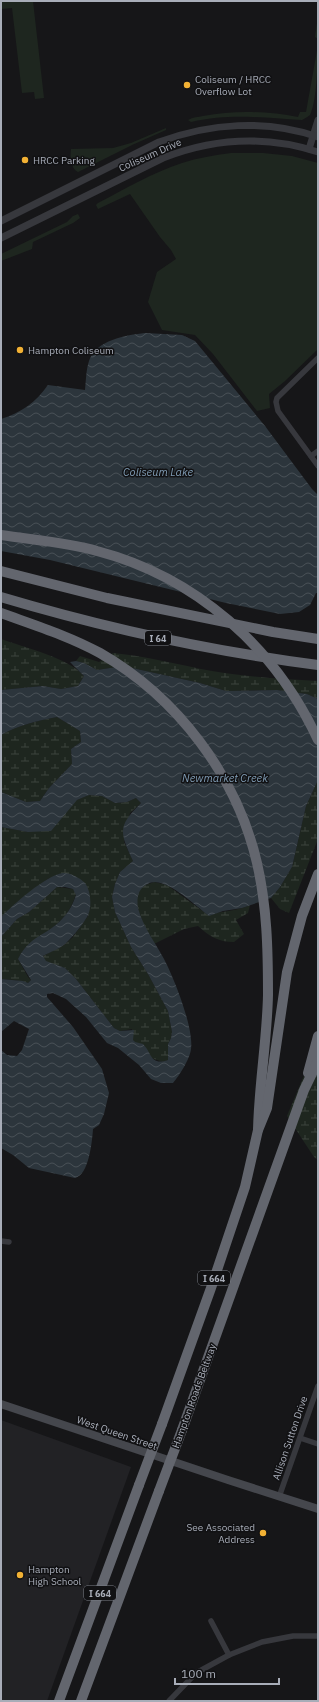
<svg xmlns="http://www.w3.org/2000/svg" width="319" height="1702" font-family="'IBM Plex Sans',sans-serif">
  <defs>
    <pattern id="wetland-marsh" width="20" height="14" patternUnits="userSpaceOnUse"><rect width="20" height="14" fill="#1e261f"/><path d="M1 5h8M5 5V1M11 12h8M15 12V8" fill="none" stroke="#3c433d"/></pattern>
    <pattern id="water-waves" width="16" height="10" patternUnits="userSpaceOnUse"><rect width="16" height="10" fill="#2c353c"/><path d="M0 5q4-4 8 0t8 0" fill="none" stroke="#485056"/></pattern>
  </defs>
  <rect width="100%" height="100%" fill="#161618"/>
  <polygon fill="#222225" points="1,1420 131,1467 47,1701 1,1701"/>
  <g fill="#1e261f">
    <polygon points="1,1 33,1 44,98 35,99 34,92 22,93 12,8 1,9"/>
    <path d="M318,16C318,39 319,97 310,115C308,117 305,118 302,120C262,118 232,113 191,122L188,120C193,117 198,117 203,116C235,110 267,111 298,117L300,112H306L318,45V39L315,37Z"/>
    <path d="M166,128V130L132,145L78,172C70,168 70,157 71,149L113,148L131,143Z"/>
    <path d="M231,153H263L292,156L318,163V349L285,381L269,394L270,408L257,411L213,354L195,335L162,330L148,302L157,272L176,259L171,250L160,237L130,194L98,209L96,205L98,203C125,189 152,173 182,163C198,158 214,155 231,153Z"/>
    <polygon points="78,214 80,218 73,223 33,242 32,249 1,261 1,254 67,222 73,216"/>
  </g>
  <g fill="url(#wetland-marsh)">
    <path d="M1,639C23,647 69,658 84,676L78,686L61,689L43,686L1,690Z"/>
    <path d="M113,653C147,656 179,665 212,671C247,677 282,679 318,681V699L307,694L277,690L226,691L200,683L123,666L97,670L84,663L76,661L80,656L99,662Z"/>
    <path d="M57,717L80,731L81,742L71,749L72,764L49,788L40,801L26,802L1,792V735C19,725 37,721 57,717Z"/>
    <polygon points="318,780 318,839 289,913 280,909 271,898 280,887 292,867 306,806"/>
    <polygon points="89,795 102,796 115,803 127,802 136,798 141,803 130,813 124,842 133,861 120,872 115,884 112,897 115,912 131,947 148,974 168,1011 172,1032 171,1038 168,1044 168,1060 163,1062 151,1058 148,1053 134,1042 133,1040 132,1029 120,1031 114,1028 76,979 65,968 46,962 43,956 64,945 73,937 88,916 89,894 49,878 31,891 1,917 1,827 28,832 77,800"/>
    <path d="M154,882L167,885L208,915C222,911 238,911 250,905L248,913L236,920L244,934L234,942C218,942 209,936 198,926L184,929L154,944C147,932 130,902 140,889C143,885 149,884 154,882Z"/>
    <path d="M57,887L73,889L76,894C73,903 69,912 62,919C48,935 28,938 18,959L28,977L31,980L28,983L15,980L1,979V937L17,919L29,912Z"/>
    <polygon points="318,1042 318,1160 314,1157 287,1116"/>
  </g>
  <g fill="url(#water-waves)">
    <path d="M145,333L182,335L195,341L265,426L312,489L318,495V593H316L310,605L299,612L280,614L226,603L50,560L1,551V419C21,413 36,402 48,385L85,390C86,381 86,370 89,361C96,340 126,335 145,333Z"/>
    <path d="M76,661L84,663L97,670L123,666L200,683L226,691L277,690L307,694L318,699V780L306,806L292,867L280,887L271,898L242,908L223,911L209,916C195,905 172,883 155,882C150,882 145,885 142,888C137,893 137,902 138,908C143,927 155,942 164,959C174,978 194,1028 191,1049C190,1059 179,1076 173,1083H161L151,1079L139,1065L118,1048L107,1043L86,1017L66,999L53,993L47,994V997L73,1027L102,1069L109,1093L104,1114L99,1125L93,1129C92,1142 89,1175 75,1178L29,1168L13,1155L1,1148V1050L7,1055L17,1056L22,1050L29,1029L14,1021L1,1032V979L23,981L28,983L31,980L18,959C30,935 45,937 62,919C69,912 73,904 76,895L73,889L65,887H57L29,912L17,919L1,937V917C13,905 46,875 63,873C71,873 80,878 85,883C91,891 92,907 88,915C85,922 71,939 65,944C59,949 50,952 43,956L46,961L65,968L76,979L114,1028L120,1031L134,1030L133,1040L135,1042L143,1044C152,1053 150,1066 168,1060V1044L171,1038L172,1032L168,1011L148,974L131,947L115,912L112,897L115,884L120,872L133,861C119,831 118,826 141,803L136,798L127,802L115,803L102,796L89,795L77,800L51,831L28,832L1,827V792L26,802L40,801L49,788L72,764L71,749L81,742L80,731L57,717C37,721 19,725 1,735V690L43,686L61,689L78,686L84,676L70,662Z"/>
  </g>
  <g fill="none" stroke-linecap="round" stroke-linejoin="round">
    <g stroke="#37383d" stroke-width="5.5">
      <polyline points="318,358 277,398 276,402 278,411 318,466"/>
      <polyline points="311,456 318,451"/>
      <polyline points="1,1241 9,1242"/>
      <polyline points="300,1438 318,1444"/>
      <polyline points="279,1497 318,1386"/>
      <polyline points="211,1621 229,1655"/>
      <polyline points="169,1701 196,1673 229,1655 262,1642 293,1636 318,1636"/>
    </g>
    <g stroke="#37383d" stroke-width="7">
      <polyline points="309,149 318,120"/>
      <path d="M1,221L159,142C210,123 266,119 318,137"/>
      <path d="M1,238L163,158C214,138 265,135 318,152"/>
    </g>
    <polyline stroke="#45474d" stroke-width="8" points="1,1404 228,1480 318,1509"/>
    <g stroke="#63666e" stroke-width="10">
      <polyline points="1,571 107,598 273,632 318,639"/>
      <path d="M1,597C105,628 210,651 318,665"/>
      <path d="M1,613C34,625 69,636 100,653C177,697 237,776 257,863C267,906 268,950 268,995C267,1040 259,1085 258,1130"/>
      <polyline points="308,1073 318,1036"/>
      <polyline points="162,1424 211,1288 245,1187 258,1130 267,1108 287,972 302,916 318,874"/>
      <polyline points="182,1430 304,1090 318,1061"/>
      <polyline points="59,1701 139,1485"/>
      <polyline points="81,1701 159,1491"/>
    </g>
    <g stroke="#63666e" stroke-width="10">
      <path d="M1,535C33,540 66,542 97,551C196,577 275,647 318,740"/>
      <polyline points="139,1485 162,1424"/>
      <polyline points="159,1491 182,1430"/>
    </g>
  </g>
  <g fill="#f2b134" stroke="#111113" stroke-width="1.5">
    <circle cx="187" cy="85" r="4"/>
    <circle cx="25" cy="160" r="4"/>
    <circle cx="20" cy="350" r="4"/>
    <circle cx="263" cy="1533" r="4"/>
    <circle cx="20" cy="1575" r="4"/>
  </g>
  <g text-anchor="middle" dominant-baseline="central" stroke-width="3" stroke-linejoin="round" paint-order="stroke">
    <g fill="#111113" stroke="#7b7e86" stroke-width="1">
      <rect x="145" y="631" width="26" height="14" rx="3"/>
      <rect x="198" y="1271" width="32" height="14" rx="3"/>
      <rect x="84" y="1586" width="32" height="14" rx="3"/>
    </g>
    <g font-size="9" font-weight="bold" fill="#a8adb8">
      <text x="158" y="638">I 64</text>
      <text x="214" y="1278">I 664</text>
      <text x="100" y="1593">I 664</text>
    </g>
    <g font-size="10" fill="#a8adb8" stroke="#111113" text-anchor="start">
      <text x="195" y="79">Coliseum / HRCC<tspan x="195" dy="12">Overflow Lot</tspan></text>
      <text x="33" y="160">HRCC Parking</text>
      <text x="28" y="350">Hampton Coliseum</text>
      <text x="255" y="1527" text-anchor="end">See Associated<tspan x="255" dy="12">Address</tspan></text>
      <text x="28" y="1569">Hampton<tspan x="28" dy="12">High School</tspan></text>
    </g>
    <g font-size="10" fill="#a8adb8" stroke="#111113">
      <text transform="translate(150 155) rotate(-24)">Coliseum Drive</text>
      <text transform="translate(194 1396) rotate(-70)">Hampton Roads Beltway</text>
      <text transform="translate(117 1433) rotate(19)">West Queen Street</text>
      <text transform="translate(290 1438) rotate(-71)">Allison Sutton Drive</text>
    </g>
    <g font-size="11" font-style="italic" fill="#7f9bb3" stroke="#111113">
      <text x="158" y="472">Coliseum Lake</text>
      <text x="225" y="778">Newmarket Creek</text>
    </g>
  </g>
  <rect width="319" height="1702" fill="none" stroke="#a8adb8" stroke-width="4"/>
  <path d="M175 1678v6h104v-6" fill="none" stroke="#a8adb8" stroke-width="2"/>
  <text x="181" y="1678" font-size="12" fill="#a8adb8" stroke="#111113" stroke-width="3" paint-order="stroke">100 m</text>
</svg>
